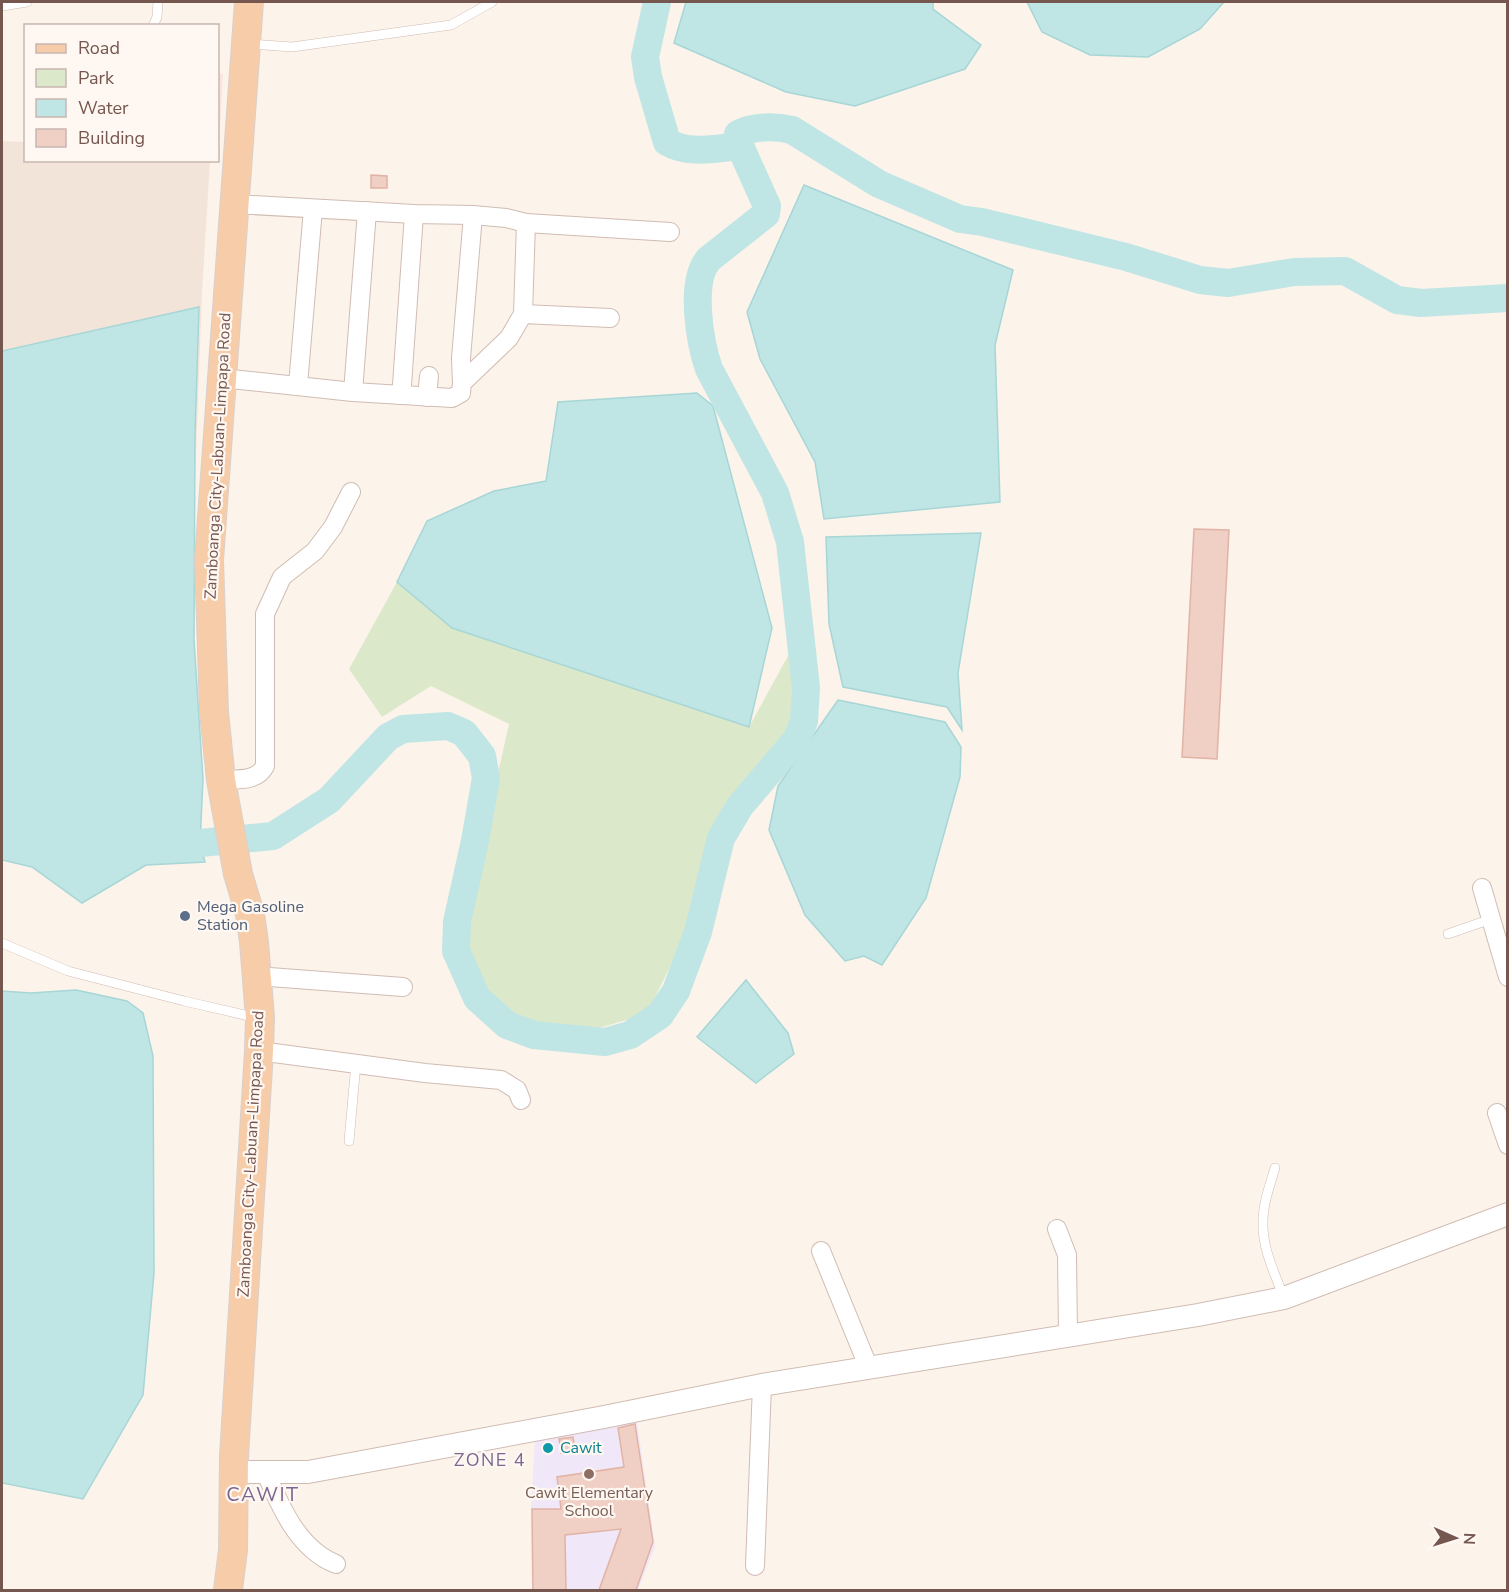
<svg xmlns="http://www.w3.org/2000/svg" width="1509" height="1592" font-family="'Nunito Sans',sans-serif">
  <rect width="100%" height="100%" fill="#fcf3eb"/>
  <polygon fill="#f3e4da" points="2,141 25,142 26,160 210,161 202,292 191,591 2,399"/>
  <polygon fill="#fbe4e0" points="218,73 223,74 219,141 218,141"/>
  <polygon fill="#f0e7f8" points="637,1422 655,1547 638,1590 532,1590 531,1507 535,1441"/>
  <polygon fill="#dbe9ca" points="397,582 452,628 749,727 794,645 801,696 788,731 715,830 678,950 647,1014 585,1032 506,1015 469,963 470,899 509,724 431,686 382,717 349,669"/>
  <g fill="#c0e5e5" stroke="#a7d6d6" stroke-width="1.5">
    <polygon points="686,2 933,2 933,9 981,45 965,69 855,106 786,92 674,43"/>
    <polygon points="1027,2 1224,2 1200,29 1148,57 1090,55 1042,32"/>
    <polygon points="804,185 1013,270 995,345 1000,502 824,519 815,462 760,359 747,312"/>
    <polygon points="199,307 195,434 194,640 203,779 200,843 205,862 146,865 82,903 32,867 2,860 2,351"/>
    <polygon points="697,393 713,406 772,628 749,727 452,628 397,582 427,521 494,491 546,481 558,402"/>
    <polygon points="981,533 958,673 962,730 947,707 843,687 829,624 826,537"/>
    <polygon points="838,700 945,722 961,747 960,777 926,898 882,965 864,956 845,961 805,915 769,830 778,786"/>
    <polygon points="746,980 788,1033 794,1054 756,1083 697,1037"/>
    <polygon points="76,990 127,1001 143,1013 153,1056 154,1273 143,1395 83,1499 2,1483 2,991 31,993"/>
  </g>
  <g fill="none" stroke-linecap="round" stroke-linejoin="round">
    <g stroke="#c0e5e5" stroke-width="28">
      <path d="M657,2L645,57L648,77L667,142C689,155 716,148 740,146"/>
      <path d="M200,843L273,836L329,800L388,737L403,729L448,726L464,733L482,756L486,778L475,841L457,922L456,951L477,998L507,1025L534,1035L605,1042L630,1035L660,1015L676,991L698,932L721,838L740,806L797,739L804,721L806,688L790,542L775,493L709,369C700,343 689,281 709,259L766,214L767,206L740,146L738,134C753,126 775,126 792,130L879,184L960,219L982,222L1126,257L1200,280L1228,283L1294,272L1345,271L1397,300L1421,303L1508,298"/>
    </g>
  </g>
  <g fill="#f0cfc4" stroke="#e2b3a5" stroke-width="1.5">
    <polygon points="371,175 387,176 387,188 371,188"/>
    <polygon points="1194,529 1229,530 1217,759 1182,757"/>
    <polygon points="635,1424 653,1542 636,1590 599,1590 621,1529 565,1535 566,1590 533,1590 532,1509 561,1509 557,1477 624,1467 618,1428"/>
    <polygon points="573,1437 575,1450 561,1453 559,1439"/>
  </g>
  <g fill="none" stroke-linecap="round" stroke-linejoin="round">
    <g stroke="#d0bcb3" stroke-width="10">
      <g id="service">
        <polyline points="2,6 27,2"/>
        <polyline points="153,26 157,17 158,2"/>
        <polyline points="251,44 292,47 451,25 492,2"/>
        <polyline points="1448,934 1491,919"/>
        <polyline points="2,943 68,971 184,1001 258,1018"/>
        <polyline points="349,1141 356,1063"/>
        <path d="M1275,1168C1270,1185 1263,1203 1263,1222C1262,1248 1275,1274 1284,1298"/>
      </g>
    </g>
    <g stroke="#d0bcb3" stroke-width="20">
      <g id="minor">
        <polyline points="234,204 414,214 473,215 506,218 526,223 670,232"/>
        <polyline points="523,314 526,223"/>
        <polyline points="222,378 353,392 452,398 461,393 462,383 509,338 523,314 610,318"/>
        <polyline points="462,383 461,358 473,215"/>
        <polyline points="298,385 313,209"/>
        <polyline points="353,392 367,211"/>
        <polyline points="400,395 402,385 414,214"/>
        <polyline points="427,397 429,376"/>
        <path d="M221,780C237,779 257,782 265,766V614L282,577L315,551L333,527L351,492"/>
        <polyline points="1482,888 1508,977"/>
        <polyline points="256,976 403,987"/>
        <polyline points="259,1051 425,1073 501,1080 517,1090 521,1100"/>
        <polyline points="1497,1113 1508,1145"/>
        <polyline points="1057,1229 1067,1255 1068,1335"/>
        <polyline points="821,1251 868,1366"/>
        <path d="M265,1471C280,1506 298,1549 336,1564"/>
        <polyline points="755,1566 762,1385"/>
      </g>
    </g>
    <g stroke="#d0bcb3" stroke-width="24">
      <polyline id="tertiary" points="233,1472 308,1472 604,1417 762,1385 1198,1315 1284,1298 1508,1214"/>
    </g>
    <g stroke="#d9d0ce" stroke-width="30">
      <polyline id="primary" points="228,1590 233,1550 234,1456 259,1051 260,1018 254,942 250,914 238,874 221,780 214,712 209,560 249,2"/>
    </g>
    <use href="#service" stroke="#fff" stroke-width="9"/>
    <use href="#minor" stroke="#fff" stroke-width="18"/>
    <use href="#tertiary" stroke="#fff" stroke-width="22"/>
    <use href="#primary" stroke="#f6cda8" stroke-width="28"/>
  </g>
  <circle fill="#5c6f8a" stroke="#fef7f2" stroke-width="2" cx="185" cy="916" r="6"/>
  <circle fill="#0f9aa8" stroke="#fef7f2" stroke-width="2" cx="548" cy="1448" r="6"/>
  <circle fill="#8d6e63" stroke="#fef7f2" stroke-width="2" cx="589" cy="1474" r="6"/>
  <g text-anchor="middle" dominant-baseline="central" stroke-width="4.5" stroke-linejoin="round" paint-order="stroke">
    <g font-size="16" fill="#76574f" stroke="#fef7f2">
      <text transform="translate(218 456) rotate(-87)">Zamboanga City-Labuan-Limpapa Road</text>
      <text transform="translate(251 1154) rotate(-87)">Zamboanga City-Labuan-Limpapa Road</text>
    </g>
    <g font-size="16" fill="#4e5e75" stroke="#fef7f2" text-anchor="start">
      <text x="197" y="907">Mega Gasoline<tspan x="197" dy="18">Station</tspan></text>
    </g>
    <g font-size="16" fill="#0d838f" stroke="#fef7f2" text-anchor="start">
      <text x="560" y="1448">Cawit</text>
    </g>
    <g font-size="16" fill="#785e54" stroke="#fef7f2">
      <text x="589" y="1493">Cawit Elementary<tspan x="589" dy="18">School</tspan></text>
    </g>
    <g font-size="18" letter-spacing="1.5" fill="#7c6791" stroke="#fef7f2">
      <text x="490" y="1460">ZONE 4</text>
    </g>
    <g font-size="20" letter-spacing="1.5" fill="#7c6791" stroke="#fef7f2">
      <text x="263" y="1494">CAWIT</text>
    </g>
  </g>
  <rect width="1509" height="1592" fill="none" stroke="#76574f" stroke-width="6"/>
  <rect x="24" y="24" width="195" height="138" fill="#fef7f2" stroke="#c8b7b1" stroke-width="1.5"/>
  <rect x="36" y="44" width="30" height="9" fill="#f6cda8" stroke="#c8b7b1" stroke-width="1.5"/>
  <text x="78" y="54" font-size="18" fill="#76574f">Road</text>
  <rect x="36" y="69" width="30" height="18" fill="#dbe9ca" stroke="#c8b7b1" stroke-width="1.5"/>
  <text x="78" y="84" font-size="18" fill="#76574f">Park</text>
  <rect x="36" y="99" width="30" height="18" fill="#c0e5e5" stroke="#c8b7b1" stroke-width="1.5"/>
  <text x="78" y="114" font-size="18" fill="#76574f">Water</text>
  <rect x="36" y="129" width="30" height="18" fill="#f0cfc4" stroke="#c8b7b1" stroke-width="1.5"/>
  <text x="78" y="144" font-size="18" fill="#76574f">Building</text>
  <g transform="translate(1455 1538) rotate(93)" stroke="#fef7f2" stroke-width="4.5" paint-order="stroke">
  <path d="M0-4.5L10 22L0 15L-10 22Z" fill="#76574f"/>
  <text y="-9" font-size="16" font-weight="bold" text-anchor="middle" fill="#76574f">N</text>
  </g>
</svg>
